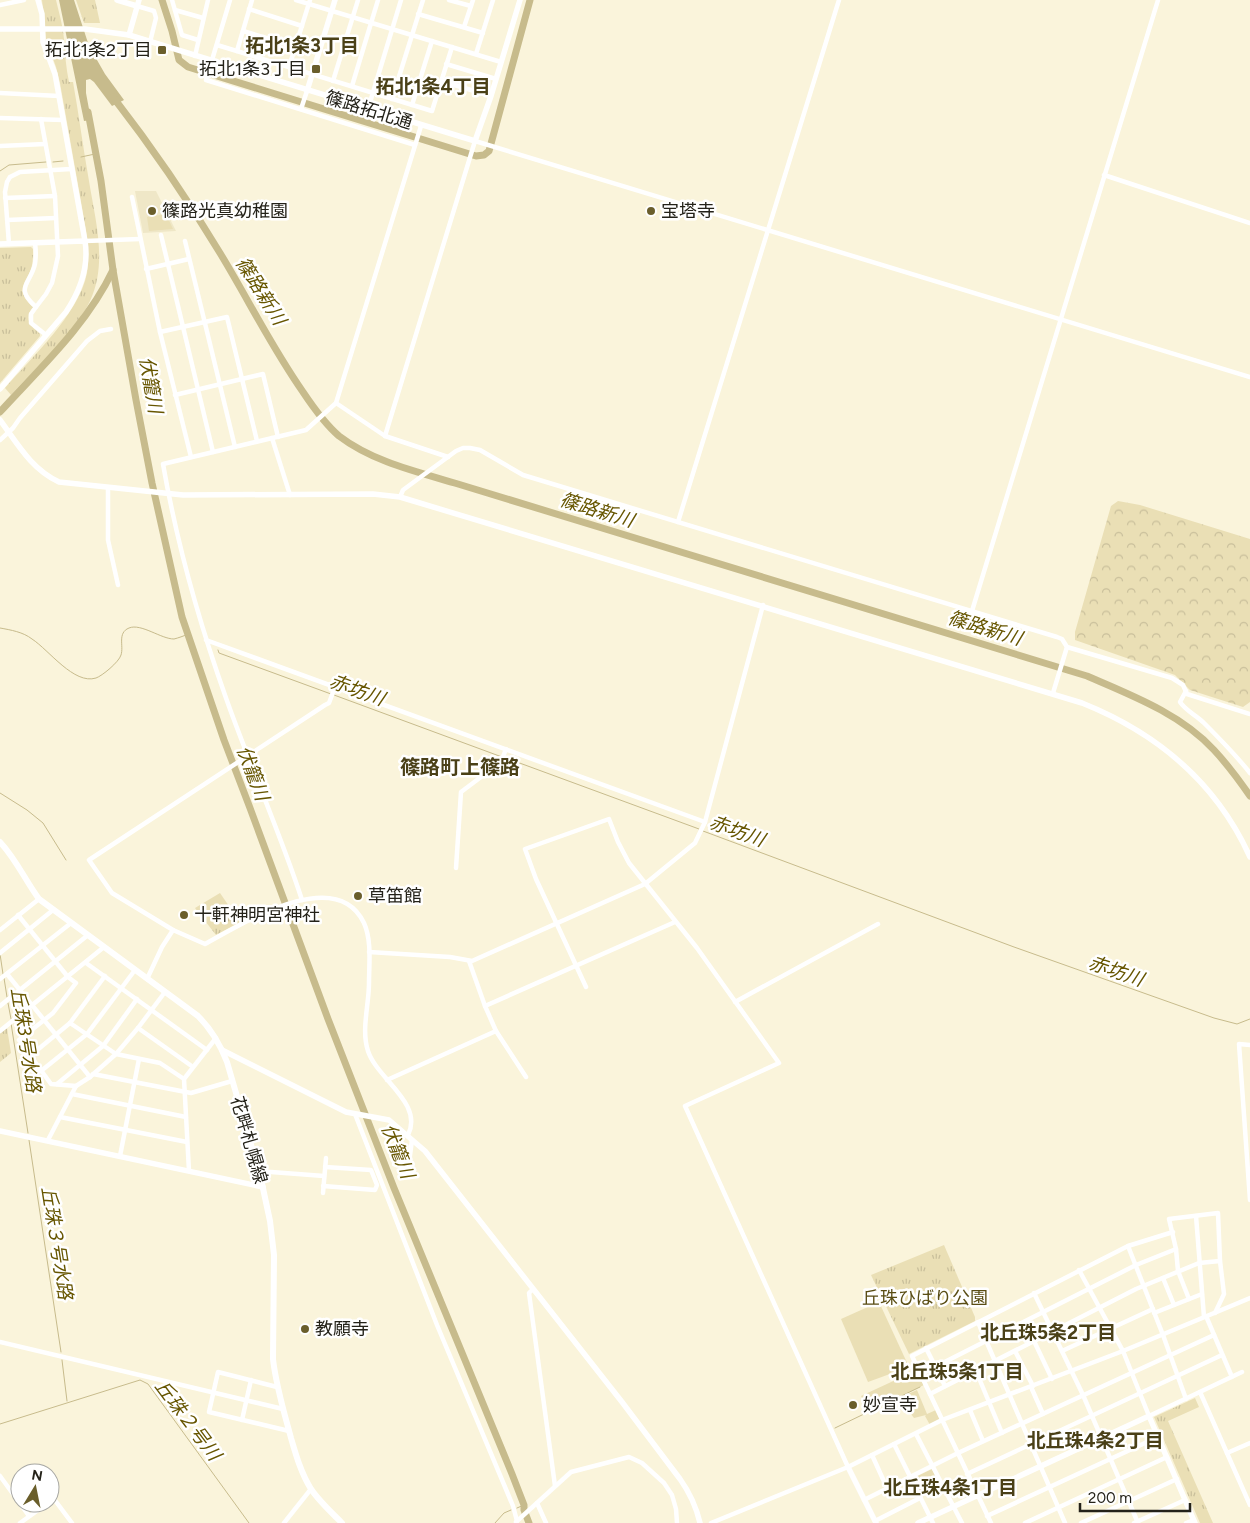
<svg xmlns="http://www.w3.org/2000/svg" width="1250" height="1523" font-family="Figtree,'Noto Sans JP',sans-serif">
  <defs>
    <pattern id="forest-crowns" width="20" height="18" patternUnits="userSpaceOnUse" patternTransform="scale(1.25)"><rect width="20" height="18" fill="#eadfb5"/><path d="M2 6a3 3 0 1 1 6 0M12 15a3 3 0 1 1 6 0" fill="none" stroke="#c9bf9b"/></pattern>
    <pattern id="park-tufts" width="24" height="20" patternUnits="userSpaceOnUse" patternTransform="scale(1.25)"><rect width="24" height="20" fill="#eadfb5"/><path d="M3 7l-1-3M5 7V3M7 7l1-3M15 17l-1-3M17 17v-4M19 17l1-3" fill="none" stroke="#c9bf9b"/></pattern>
  </defs>
  <rect width="100%" height="100%" fill="#faf4db"/>
  <polygon fill="#efe7c7" points="135,191 156,191 176,231 143,233"/>
  <g fill="#eadfb5">
    <polygon points="166,214 173,229 149,231 147,217"/>
    <polygon points="879,1302 909,1367 868,1382 841,1319"/>
    <polygon points="917,1370 924,1385 869,1411 861,1396"/>
    <polygon points="917,1390 927,1414 936,1410 940,1419 930,1425 925,1416 926,1415 914,1418 899,1398"/>
  </g>
  <polygon fill="url(#forest-crowns)" points="1118,501 1140,505 1250,539 1250,702 1243,707 1190,690 1175,675 1075,640 1075,632 1111,506"/>
  <g fill="url(#park-tufts)">
    <path d="M42,0H56C59,13 63,26 64,39C65,54 66,68 69,82H73C79,115 83,148 89,181C95,219 108,263 90,301C74,334 36,368 11,395L5,388C32,357 79,314 87,273C89,259 88,244 86,230L60,83L56,67L46,39Z"/>
    <polygon points="76,0 95,0 100,23 84,23"/>
    <path d="M31,247L33,249C33,256 33,263 31,269C25,286 15,291 33,307C23,319 31,326 40,334V336L0,383V248Z"/>
    <polygon points="220,893 240,922 216,935 195,908"/>
    <polygon points="7,1028 11,1053 0,1062 0,1033"/>
    <polygon points="944,1245 975,1317 975,1321 909,1354 871,1275"/>
    <polygon points="1195,1398 1199,1407 1168,1421 1213,1523 1200,1523 1154,1417"/>
    <polygon points="932,1469 942,1487 922,1497 913,1478"/>
  </g>
  <polygon fill="#c7bb8c" points="59,0 74,0 89,46 105,74 124,100 112,106 94,82 90,79 86,80 86,93 91,120 84,121"/>
  <g fill="none" stroke-linecap="round" stroke-linejoin="round">
    <g stroke="#c7bb8c" stroke-width="1">
      <polyline points="81,157 95,154"/>
      <polyline points="53,162 63,161"/>
      <polyline points="0,171 9,165 46,162"/>
      <path d="M0,628C11,630 23,632 32,639C49,650 74,685 96,678C102,676 119,662 121,655C124,646 117,633 129,628C141,623 161,639 174,639C178,638 184,636 188,634"/>
      <polyline points="218,650 219,653 331,694"/>
      <polyline points="334,695 502,757"/>
      <polyline points="506,758 699,829"/>
      <polyline points="0,793 27,810 43,823 66,860"/>
      <polyline points="703,831 1014,947 1214,1018 1237,1024 1250,1019"/>
      <polyline points="0,954 3,974"/>
      <polyline points="4,978 7,997"/>
      <polyline points="8,1003 11,1019"/>
      <polyline points="11,1023 28,1133"/>
      <polyline points="29,1140 61,1352"/>
      <polyline points="62,1360 67,1401"/>
      <polyline points="0,1424 140,1380 148,1384 249,1523"/>
      <polyline points="835,1428 920,1387"/>
      <polyline points="517,1508 524,1505"/>
      <polyline points="495,1523 504,1513 511,1510"/>
    </g>
    <g stroke="#c7bb8c" stroke-width="7">
      <polyline points="162,0 172,31 179,60 188,67 476,156 484,155 489,151 530,0"/>
      <path d="M113,97C151,146 188,200 220,253C248,299 272,348 303,392C313,407 325,424 339,436C373,462 418,472 458,484L1087,676C1131,695 1181,714 1214,750C1227,764 1239,780 1250,796"/>
      <polyline points="88,112 101,181 113,270 136,400 152,483 182,617 224,740 250,808 328,1019 394,1188 512,1474 524,1505 524,1510 529,1523"/>
      <path d="M0,412C40,368 87,325 113,270"/>
    </g>
    <g stroke="#fff" stroke-width="4.5">
      <polyline points="172,0 182,35 198,40"/>
      <polyline points="230,0 206,80 415,145"/>
      <polyline points="296,0 501,62"/>
      <polyline points="449,0 471,6"/>
      <polyline points="0,5 24,0"/>
      <polyline points="137,6 154,11 156,18 150,42"/>
      <polyline points="249,9 302,26"/>
      <polyline points="175,10 203,18"/>
      <polyline points="418,14 483,33"/>
      <polyline points="464,27 473,0"/>
      <polyline points="243,31 296,47"/>
      <polyline points="217,45 432,111 452,47"/>
      <polyline points="237,51 252,0"/>
      <polyline points="476,54 493,0"/>
      <polyline points="195,56 208,0"/>
      <polyline points="446,64 496,79"/>
      <polyline points="289,67 310,0"/>
      <polyline points="333,81 358,0"/>
      <polyline points="441,81 491,96"/>
      <polyline points="352,86 378,0"/>
      <polyline points="0,93 59,96"/>
      <polyline points="392,99 423,0"/>
      <polyline points="412,105 432,41"/>
      <polyline points="301,109 307,91"/>
      <polyline points="368,109 401,0"/>
      <polyline points="0,118 63,120"/>
      <polyline points="0,146 45,144"/>
      <polyline points="1104,175 1250,223"/>
      <polyline points="132,197 160,332 191,457"/>
      <polyline points="5,198 55,196"/>
      <polyline points="7,220 56,218"/>
      <polyline points="161,235 213,452"/>
      <polyline points="85,241 140,239"/>
      <polyline points="185,241 235,447"/>
      <path d="M35,243C36,250 36,257 35,264C30,285 14,287 36,307L31,314V323L46,335"/>
      <polyline points="9,244 5,192 7,182 10,177 20,172 71,169"/>
      <polyline points="146,269 189,259"/>
      <polyline points="36,307 46,294 52,283 58,256 55,196 41,119"/>
      <polyline points="160,332 227,317 257,441"/>
      <polyline points="175,395 263,374 278,437"/>
      <polyline points="336,403 385,436 448,457"/>
      <polyline points="385,436 475,141 1250,377"/>
      <polyline points="272,438 290,495"/>
      <polyline points="0,440 13,428 20,418 87,341 100,331 111,329"/>
      <polyline points="108,488 108,540 118,585"/>
      <polyline points="400,497 403,490 456,451 463,448 470,448 480,450 523,475 1057,637 1062,639 1067,647 1053,693"/>
      <polyline points="678,522 839,0"/>
      <polyline points="972,611 1158,0"/>
      <polyline points="206,640 705,822"/>
      <polyline points="1067,647 1172,678 1183,685 1187,694 1250,714"/>
      <path d="M1186,691L1180,702C1186,711 1196,715 1204,723C1220,739 1236,755 1250,773"/>
      <polyline points="456,868 461,792 501,762 506,749"/>
      <path d="M302,900C280,832 250,766 226,698C199,622 177,544 163,464L306,430L336,403L421,126"/>
      <polyline points="18,915 68,977 76,983 53,1013 19,1040 51,1084 76,1086"/>
      <polyline points="0,930 39,899"/>
      <polyline points="173,930 112,893 89,860 325,705 329,703 335,687"/>
      <polyline points="369,952 450,957 472,961 645,884 695,843 705,822 763,605"/>
      <polyline points="0,953 53,910"/>
      <polyline points="469,961 485,1006 496,1031"/>
      <polyline points="86,963 207,1050"/>
      <polyline points="7,974 90,1077"/>
      <polyline points="0,979 71,923"/>
      <path d="M147,979L162,947L173,930L205,944C242,924 336,864 364,923C372,941 369,964 369,983C369,1005 361,1030 368,1051C377,1079 424,1103 408,1135"/>
      <polyline points="586,987 536,879 525,849 609,819 618,842 629,863 697,948 779,1063 685,1106 848,1467"/>
      <polyline points="735,1002 878,924"/>
      <polyline points="0,1006 88,935"/>
      <polyline points="485,1006 675,922"/>
      <polyline points="70,1023 116,1054 160,1063 184,1079"/>
      <polyline points="138,1028 193,1067"/>
      <polyline points="0,1031 104,947"/>
      <polyline points="1250,1045 1239,1044 1250,1200"/>
      <polyline points="30,1056 70,1023 105,976"/>
      <polyline points="41,1071 87,1034 135,970"/>
      <polyline points="93,1074 191,1093 232,1081"/>
      <polyline points="387,1080 496,1031 526,1077"/>
      <polyline points="57,1084 103,1046 137,999"/>
      <polyline points="72,1094 186,1117"/>
      <polyline points="355,1114 437,1325 513,1506 517,1521"/>
      <polyline points="60,1117 187,1142"/>
      <polyline points="48,1140 76,1086 90,1077 116,1054 138,1028 165,992"/>
      <polyline points="120,1156 139,1059"/>
      <polyline points="404,1170 409,1163 412,1140"/>
      <polyline points="189,1171 184,1079 216,1038"/>
      <polyline points="258,1171 324,1176"/>
      <polyline points="323,1186 375,1190 377,1185 371,1170 325,1167"/>
      <polyline points="323,1193 326,1158"/>
      <polyline points="1196,1216 1204,1317"/>
      <polyline points="1128,1246 1163,1335 1186,1399"/>
      <polyline points="1079,1270 1123,1351 1149,1416 1242,1372"/>
      <polyline points="1163,1278 1174,1305"/>
      <polyline points="533,1289 529,1293 555,1486"/>
      <polyline points="1034,1293 1083,1395 1138,1523"/>
      <polyline points="1189,1299 1178,1271 1176,1249 1169,1219 1218,1213 1220,1261 1224,1294 1215,1313"/>
      <polyline points="1154,1313 1202,1294"/>
      <polyline points="1206,1316 1232,1377"/>
      <polyline points="978,1322 1065,1523"/>
      <polyline points="1034,1341 1052,1379"/>
      <polyline points="0,1342 283,1409"/>
      <polyline points="926,1348 945,1386"/>
      <polyline points="1015,1351 1033,1386"/>
      <polyline points="1062,1351 1153,1309"/>
      <polyline points="976,1371 1002,1433"/>
      <polyline points="921,1374 1136,1265 1176,1249"/>
      <polyline points="277,1387 218,1372 209,1412 289,1431"/>
      <polyline points="1031,1387 1043,1414"/>
      <polyline points="1200,1392 1250,1505"/>
      <polyline points="930,1394 1136,1289 1199,1263 1220,1261"/>
      <polyline points="970,1410 983,1441"/>
      <polyline points="242,1420 251,1380"/>
      <polyline points="916,1434 962,1523"/>
      <polyline points="894,1444 933,1523"/>
      <polyline points="1227,1453 1250,1443"/>
      <polyline points="872,1455 887,1488"/>
      <polyline points="967,1474 1222,1355"/>
      <polyline points="0,1476 29,1516"/>
      <polyline points="864,1500 958,1453 1214,1335"/>
      <polyline points="50,1502 54,1499 72,1523"/>
      <polyline points="537,1503 546,1523"/>
      <polyline points="987,1516 1158,1437"/>
      <polyline points="875,1521 920,1498"/>
      <polyline points="516,1522 571,1472 629,1457 642,1463 664,1483 672,1495 676,1509 677,1523"/>
      <polyline points="20,1523 48,1503"/>
      <polyline points="284,1523 311,1489"/>
      <polyline points="711,1523 848,1467 942,1420 1123,1351 1250,1298"/>
      <polyline points="991,1523 912,1356 1128,1246 1173,1232"/>
      <polyline points="1025,1523 1167,1457"/>
      <polyline points="1081,1523 1177,1479"/>
      <polyline points="1134,1523 1185,1500"/>
      <polyline points="1186,1523 1194,1520"/>
    </g>
    <g stroke="#fff" stroke-width="5.5">
      <polyline points="38,0 42,14 43,42 55,74 85,241"/>
      <polyline points="117,0 137,6"/>
      <polyline points="0,29 85,29 129,35 475,141 491,96 520,0"/>
      <polyline points="129,35 139,0"/>
      <polyline points="307,91 335,0"/>
      <path d="M0,244L85,241C89,266 80,291 66,312L0,389"/>
      <path d="M0,420C17,443 31,469 59,482L183,495L373,494L400,497L1082,703C1157,733 1216,782 1250,857"/>
      <path d="M222,1050L346,1112L389,1120L425,1151L622,1402L680,1479C690,1493 696,1506 700,1523"/>
      <polyline points="0,1131 263,1187"/>
      <polyline points="848,1467 876,1523"/>
      <polyline points="918,1523 1149,1416 1195,1523"/>
    </g>
    <path stroke="#fff" stroke-width="6" d="M0,842C16,859 25,880 39,899L198,1016C212,1030 220,1044 227,1062L261,1179L270,1221L274,1255L273,1359C276,1386 284,1412 291,1438C296,1455 301,1473 311,1489C319,1501 331,1512 342,1523"/>
  </g>
  <g fill="#6a5e2b" stroke="#fff" stroke-width="2">
    <rect x="157" y="45" width="10" height="10" rx="2.5"/>
    <rect x="311" y="64" width="10" height="10" rx="2.5"/>
    <circle cx="152" cy="211" r="5"/>
    <circle cx="651" cy="211" r="5"/>
    <circle cx="358" cy="896" r="5"/>
    <circle cx="184" cy="915" r="5"/>
    <circle cx="305" cy="1329" r="5"/>
    <circle cx="853" cy="1405" r="5"/>
  </g>
  <g text-anchor="middle" dominant-baseline="central" stroke-width="5" stroke-linejoin="round" paint-order="stroke">
    <g font-size="18" fill="#242219" stroke="#fff" text-anchor="start">
      <text x="152" y="50" text-anchor="end">拓北1条2丁目</text>
      <text x="306" y="69" text-anchor="end">拓北1条3丁目</text>
      <text x="162" y="211">篠路光真幼稚園</text>
      <text x="661" y="211">宝塔寺</text>
      <text x="368" y="896">草笛館</text>
      <text x="194" y="915">十軒神明宮神社</text>
      <text x="315" y="1329">教願寺</text>
      <text x="863" y="1405">妙宣寺</text>
    </g>
    <g font-size="18" fill="#242219" stroke="#fff">
      <text transform="translate(369 110) rotate(17)">篠路拓北通</text>
      <text transform="translate(249 1140) rotate(74)">花畔札幌線</text>
    </g>
    <g font-size="18" fill="#5a4d14" stroke="#fff">
      <text x="925" y="1298">丘珠ひばり公園</text>
    </g>
    <g font-size="19" font-weight="bold" fill="#4a4017" stroke="#fff">
      <text x="302" y="45">拓北1条3丁目</text>
      <text x="433" y="86">拓北1条4丁目</text>
      <text x="1048" y="1332">北丘珠5条2丁目</text>
      <text x="957" y="1371">北丘珠5条1丁目</text>
      <text x="1095" y="1440">北丘珠4条2丁目</text>
      <text x="950" y="1487">北丘珠4条1丁目</text>
    </g>
    <g font-size="19" font-style="italic" fill="#675600" stroke="#fff">
      <text transform="translate(261 291) rotate(58)">篠路新川</text>
      <text transform="translate(151 385) rotate(80)">伏籠川</text>
      <text transform="translate(597 510) rotate(17)">篠路新川</text>
      <text transform="translate(985 628) rotate(17)">篠路新川</text>
      <text transform="translate(357 690) rotate(20)">赤坊川</text>
      <text transform="translate(253 773) rotate(69)">伏籠川</text>
      <text transform="translate(737 831) rotate(20)">赤坊川</text>
      <text transform="translate(1116 971) rotate(19)">赤坊川</text>
      <text transform="translate(26 1040) rotate(81)">丘珠3号水路</text>
      <text transform="translate(398 1151) rotate(68)">伏籠川</text>
      <text transform="translate(57 1243) rotate(81)">丘珠３号水路</text>
      <text transform="translate(188 1420) rotate(53)">丘珠２号川</text>
    </g>
    <g font-size="20" font-weight="bold" fill="#4a4017" stroke="#fff">
      <text x="460" y="767">篠路町上篠路</text>
    </g>
  </g>
  <g transform="translate(35 1488) rotate(10)"><circle r="24" fill="#ffffff" stroke="#a7a7a3"/>
  <path d="M0-4L9 19L0 12L-9 19Z" fill="#6a5e2b"/>
  <text y="-8" font-size="14" font-weight="bold" text-anchor="middle" fill="#242219">N</text>
  </g>
  <path d="M1080 1503v8h110v-8" fill="none" stroke="#242219" stroke-width="2.5"/>
  <text x="1088" y="1503" font-size="15" fill="#242219" stroke="#ffffff" stroke-width="4" paint-order="stroke">200 m</text>
</svg>
